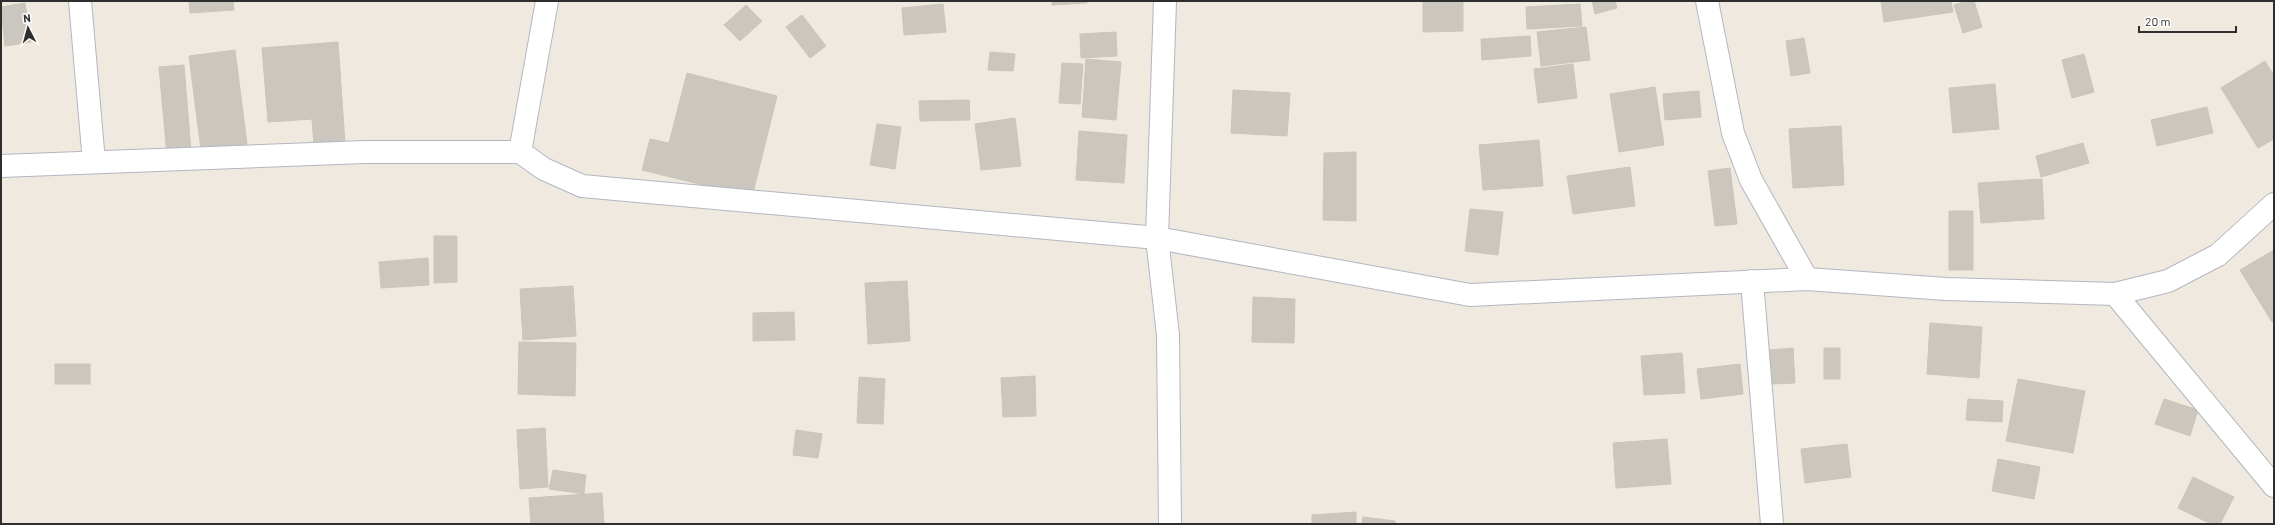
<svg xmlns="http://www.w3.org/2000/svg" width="2275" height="525" font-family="Barlow,sans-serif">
  <rect width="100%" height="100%" fill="#f0e9df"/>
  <g fill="#cbc7be" stroke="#ccc5b8">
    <polygon points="189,1 233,1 234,10 190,13"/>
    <polygon points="1052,1 1087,1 1087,3 1052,5"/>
    <polygon points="1423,1 1463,1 1463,31 1423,32"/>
    <polygon points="1592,1 1615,1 1617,8 1595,14"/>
    <polygon points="1881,1 1951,1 1953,12 1884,22"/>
    <polygon points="1967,1 1974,1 1982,27 1963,33 1954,5"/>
    <polygon points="25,3 31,42 5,46 1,7"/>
    <polygon points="943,4 946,32 904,35 902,8"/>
    <polygon points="1580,4 1582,26 1527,29 1526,7"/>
    <polygon points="746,5 762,21 740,41 724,25"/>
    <polygon points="802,15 826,46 810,58 786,27"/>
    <polygon points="1586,27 1590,60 1541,66 1537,32"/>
    <polygon points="1116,32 1117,56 1081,58 1080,34"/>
    <polygon points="1530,36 1531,56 1482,60 1481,39"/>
    <polygon points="1804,38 1810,73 1791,76 1786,41"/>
    <polygon points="338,42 345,143 314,145 312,119 268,122 262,48"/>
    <polygon points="235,50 247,144 201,150 189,56"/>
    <polygon points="990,52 1015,54 1013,71 988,70"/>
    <polygon points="2084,54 2094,92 2072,98 2062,60"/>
    <polygon points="1086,59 1121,62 1116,120 1082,117"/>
    <polygon points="2265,61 2274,76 2274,139 2258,148 2221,88"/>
    <polygon points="1062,63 1083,64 1080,104 1059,103"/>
    <polygon points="1573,64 1577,98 1538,103 1534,69"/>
    <polygon points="184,65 191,152 167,155 159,67"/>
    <polygon points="687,73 777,96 752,197 642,170 650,139 669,143"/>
    <polygon points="1995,84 1999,129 1953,133 1949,88"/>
    <polygon points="1655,87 1664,145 1619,152 1610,94"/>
    <polygon points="1233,90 1290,93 1287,136 1231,133"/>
    <polygon points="1699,91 1701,117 1665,120 1663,94"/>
    <polygon points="969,100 970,120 920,121 919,101"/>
    <polygon points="2207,107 2213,133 2157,146 2151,120"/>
    <polygon points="1015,118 1021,166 981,170 975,124"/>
    <polygon points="877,124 901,127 895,169 870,165"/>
    <polygon points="1841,126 1844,185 1793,188 1789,129"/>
    <polygon points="1079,131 1127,135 1124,183 1076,180"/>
    <polygon points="1539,140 1543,186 1483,190 1479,145"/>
    <polygon points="2083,143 2089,163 2041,177 2036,156"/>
    <polygon points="1356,152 1356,221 1323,220 1324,153"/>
    <polygon points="1630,167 1635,206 1573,214 1567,176"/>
    <polygon points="1730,168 1737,224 1715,226 1708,171"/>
    <polygon points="2042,179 2044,219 1981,223 1978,183"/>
    <polygon points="1470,209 1503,212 1498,255 1465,251"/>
    <rect x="1949" y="211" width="24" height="59"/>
    <polygon points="434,236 457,236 457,282 434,283"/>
    <polygon points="2274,250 2274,321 2272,322 2240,270"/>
    <polygon points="428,258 429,285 381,288 379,262"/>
    <polygon points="907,281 910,341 868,344 865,283"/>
    <polygon points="573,286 576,336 523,340 520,289"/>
    <polygon points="1253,297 1295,299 1294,343 1252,342"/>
    <polygon points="794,312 795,340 753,341 753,313"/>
    <polygon points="1930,323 1982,327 1979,378 1927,374"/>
    <polygon points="519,342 576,343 575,396 518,394"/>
    <polygon points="1793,348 1795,383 1771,384 1769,350"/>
    <rect x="1824" y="348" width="16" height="31"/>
    <polygon points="1682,353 1685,393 1644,395 1641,356"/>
    <rect x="55" y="364" width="35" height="20"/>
    <polygon points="1740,364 1743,394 1701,399 1697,369"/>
    <polygon points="1035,376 1036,416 1003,417 1001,378"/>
    <polygon points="859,377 885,379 883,424 857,423"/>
    <polygon points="2018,379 2085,391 2073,453 2006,441"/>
    <polygon points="1968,399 2003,401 2002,422 1966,420"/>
    <polygon points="2164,399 2198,410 2190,436 2155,424"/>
    <polygon points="545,428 548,487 520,489 517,430"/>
    <polygon points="796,430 822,434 818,458 793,455"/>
    <polygon points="1667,439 1671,484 1616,488 1613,443"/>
    <polygon points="1847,444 1851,477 1805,483 1801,449"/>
    <polygon points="1998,459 2040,467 2034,499 1992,491"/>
    <polygon points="553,470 586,475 584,494 549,489"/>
    <polygon points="2193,477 2234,497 2220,524 2211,524 2178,508"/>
    <polygon points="602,493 604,524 531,524 529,498"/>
    <polygon points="1356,512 1356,524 1312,524 1312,515"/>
    <polygon points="1363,517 1395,521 1395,524 1362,524"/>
  </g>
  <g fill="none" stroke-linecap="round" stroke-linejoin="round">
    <g stroke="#b3b6c2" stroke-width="24">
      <g id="minor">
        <polyline points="80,1 94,162"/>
        <polyline points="1165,1 1157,238 1168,335 1170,524"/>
        <polyline points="1707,1 1733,133 1751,180 1807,279"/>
        <polyline points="520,152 547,1"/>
        <polyline points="1,166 365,152 520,152 544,169 582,186 1157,238 1470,295 1807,279 1946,289 2115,294 2168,281 2218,255 2274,204"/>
        <polyline points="1752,281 1772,524"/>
        <polyline points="2115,294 2274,486"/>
      </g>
    </g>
    <use href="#minor" stroke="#fff" stroke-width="22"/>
  </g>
  <rect width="2275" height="525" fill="none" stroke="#2e2e2e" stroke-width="4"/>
  <g transform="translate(28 28) rotate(354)" stroke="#ffffff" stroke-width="3" paint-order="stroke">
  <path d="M0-3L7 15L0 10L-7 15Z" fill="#2e2e2e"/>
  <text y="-6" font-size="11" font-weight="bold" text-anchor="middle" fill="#2e2e2e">N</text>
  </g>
  <path d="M2139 26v6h97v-6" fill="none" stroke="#2e2e2e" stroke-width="2"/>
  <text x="2145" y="26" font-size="12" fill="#2e2e2e" stroke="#ffffff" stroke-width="3" paint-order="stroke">20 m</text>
</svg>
